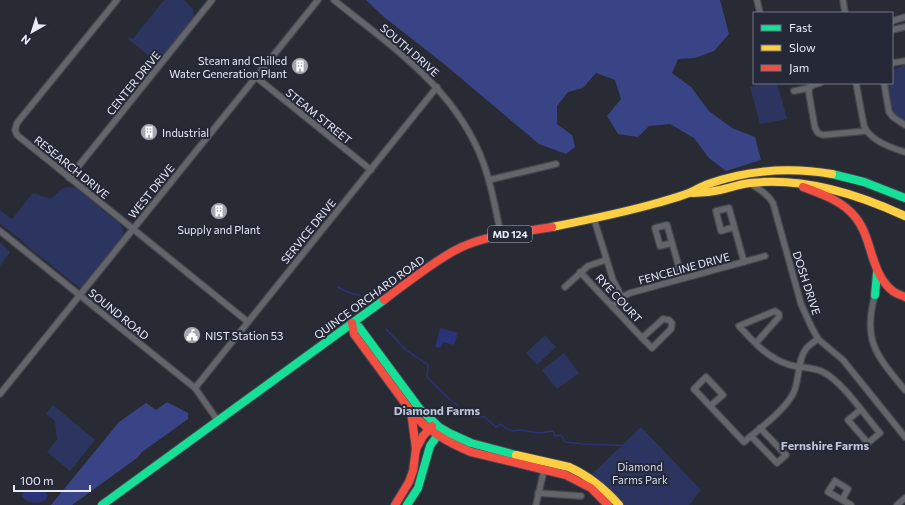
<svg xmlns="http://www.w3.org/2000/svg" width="905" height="505" font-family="Commissioner,sans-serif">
  <rect width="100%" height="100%" fill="#282b33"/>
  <g fill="#2c355f">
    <polygon points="164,0 184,0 193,9 194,16 165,55 161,58 153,59 128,39 129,37 133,39"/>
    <polygon points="905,62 905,122 895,116 891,112 886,83 892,83 892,70 903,66 902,64"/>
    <polygon points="762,83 777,83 787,119 760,124 750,87"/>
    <path d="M67,187L76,188L120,224C124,229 124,236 120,241L86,284L82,287H78V285L75,284L27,246C20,237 9,231 0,224V210L12,219L32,194L36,193C58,205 51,192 67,187Z"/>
    <polygon points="0,242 10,252 0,266"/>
    <polygon points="545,335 556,347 537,365 526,353"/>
    <polygon points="564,353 579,373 557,389 542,370"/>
    <polygon points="53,405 95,440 70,471 47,452 57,440 55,421 46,414"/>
    <polygon points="641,427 701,490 689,505 624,505 610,489 592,474"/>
  </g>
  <g fill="#394487">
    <polygon points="366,0 720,0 729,34 714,51 695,58 678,59 672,73 691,87 709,111 732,128 755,137 761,160 726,171 709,158 694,138 670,124 649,126 638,137 618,134 607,116 621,99 615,80 596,73 583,88 568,92 557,106 557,124 572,135 575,147 566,154 539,144 444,64 384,17"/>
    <polygon points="167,402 188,413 188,419 142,452 137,458 72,505 51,505 119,422 146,403 156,410"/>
  </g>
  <g fill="#2b3378">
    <polygon points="440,328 458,333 454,345 443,342 441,348 435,347"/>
    <path d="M27,490L36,492H45L48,496C45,505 27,505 22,496L24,491Z"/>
  </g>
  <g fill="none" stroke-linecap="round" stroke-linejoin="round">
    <g stroke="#2b3378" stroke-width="1.5">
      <polyline points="338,287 347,292 359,295"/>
      <polyline points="386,329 406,350 428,365 427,377 448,398 457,405"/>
      <polyline points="472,417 485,417 496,427 501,424 505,428 513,431 520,430 539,433 553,431 555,436 561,435 565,442 583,444 636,446 644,463 652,474 663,483 670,499 670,505"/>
    </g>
    <g stroke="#45474f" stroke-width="8">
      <g id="street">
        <polyline points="117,0 17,123 15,130 17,135 248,322"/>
        <path d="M334,0C392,47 456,89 483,162C492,186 496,211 501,236"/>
        <polyline points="757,0 760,13"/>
        <polyline points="843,0 845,13"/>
        <polyline points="892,21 905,17"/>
        <polyline points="892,30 905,27"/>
        <polyline points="892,63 905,61"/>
        <polyline points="256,77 371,170"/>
        <polyline points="820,83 813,85 809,88 809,94 815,128 818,133 823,135 866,131"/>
        <path d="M856,83L864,126C870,140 891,148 905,152"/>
        <polyline points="884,83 889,112 893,117 905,125"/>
        <polyline points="794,91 809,88"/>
        <polyline points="69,178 212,0"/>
        <polyline points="489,180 556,164"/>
        <path d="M751,184C759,189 768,194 773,203L801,304L811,326L818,339L843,360L905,437"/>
        <polyline points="594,219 613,280 622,297"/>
        <polyline points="734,227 721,231 716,211 729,208 744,262"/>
        <polyline points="0,231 195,388 218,421"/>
        <polyline points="672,243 660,246 655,228 667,225 682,278"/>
        <polyline points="580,272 642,338 652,348 671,329 672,323 669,320 663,319 642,338"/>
        <polyline points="565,287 588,266 606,260"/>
        <path d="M875,295C862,341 877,356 905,390"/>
        <polyline points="612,306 622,297 630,293 765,256"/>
        <path d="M756,343L779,317V314L775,311L739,326C754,342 768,359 790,365C801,368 813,367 823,372C843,382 865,416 880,433L868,443L848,420L860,410"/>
        <polyline points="195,388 437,87"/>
        <polyline points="0,394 318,0"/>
        <path d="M710,406L723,395L706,377L694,389L744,442C759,429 783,412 793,394C800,380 797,360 806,349C809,345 814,342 818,339"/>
        <polyline points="751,436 777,463 786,455 760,428"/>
        <polyline points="538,493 581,496"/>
        <polyline points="842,500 848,489 835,481 828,492 851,505"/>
        <polyline points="536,505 544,470"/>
        <polyline points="897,505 905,498"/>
      </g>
    </g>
    <g stroke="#45474f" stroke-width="10">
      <g id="fast">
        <polyline points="832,174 864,182 905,198"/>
        <polyline points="875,295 877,273"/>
        <polyline points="352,323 359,327 419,408 439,427 449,433 471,443 516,455"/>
        <polyline points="102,505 384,300"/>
        <polyline points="407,505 418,488 430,446 440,432"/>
      </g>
    </g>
    <g stroke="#45474f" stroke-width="10">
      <g id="slow">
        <path d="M693,193C702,193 711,192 720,190C730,188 740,184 750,183C804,177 857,194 905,216"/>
        <path d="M552,227C587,220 622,213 657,203C667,200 679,197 689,193C696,190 702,186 708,184C748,170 791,167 832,174"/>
        <path d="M516,455L569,467C589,476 605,489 619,505"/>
      </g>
    </g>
    <g stroke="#45474f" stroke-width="10">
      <g id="jam">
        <path d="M803,187C822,194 843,201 856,218C873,239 870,275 894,292C897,294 901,295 905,297"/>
        <path d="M384,300C406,283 428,266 452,252C481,235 519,233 552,227"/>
        <path d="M352,323L354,334L413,414C429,432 449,443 471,452L566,475L591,488L608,505"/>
        <polyline points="411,411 416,449"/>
        <polyline points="395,505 409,482 413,471 416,449 423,436 432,426"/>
      </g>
    </g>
    <use href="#street" stroke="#63656b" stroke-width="5.5"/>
    <use href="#fast" stroke="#16e098" stroke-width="8"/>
    <use href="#slow" stroke="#ffcf43" stroke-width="8"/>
    <use href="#jam" stroke="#f24e42" stroke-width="8"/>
  </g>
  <defs>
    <g id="building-disc" transform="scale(0.9)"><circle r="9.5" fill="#a5a8b1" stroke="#242837"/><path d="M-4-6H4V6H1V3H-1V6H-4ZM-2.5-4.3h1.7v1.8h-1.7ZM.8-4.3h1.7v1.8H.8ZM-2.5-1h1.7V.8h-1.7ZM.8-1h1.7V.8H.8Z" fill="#fff"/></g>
    <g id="civic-disc" transform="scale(0.9)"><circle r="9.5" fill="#a5a8b1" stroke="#242837"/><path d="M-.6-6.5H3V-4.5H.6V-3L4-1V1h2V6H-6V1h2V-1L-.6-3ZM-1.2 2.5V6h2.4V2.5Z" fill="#fff"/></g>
  </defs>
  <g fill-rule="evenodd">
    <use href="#building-disc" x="300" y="66"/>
    <use href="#building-disc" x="149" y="132"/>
    <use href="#building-disc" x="219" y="211"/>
    <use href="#civic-disc" x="192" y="335"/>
  </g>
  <g text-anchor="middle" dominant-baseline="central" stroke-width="4" stroke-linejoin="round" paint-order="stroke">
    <rect fill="#242837" stroke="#adb0bc" stroke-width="1" x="488" y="226" width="44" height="16" rx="3"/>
    <g font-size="10" font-weight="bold" fill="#e8ebf5">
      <text x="510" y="234">MD 124</text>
    </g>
    <g font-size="11" fill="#e8ebf5" stroke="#242837">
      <text transform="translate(410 50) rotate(41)">SOUTH DRIVE</text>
      <text transform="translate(133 83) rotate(-51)">CENTER DRIVE</text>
      <text transform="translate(319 116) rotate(39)">STEAM STREET</text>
      <text transform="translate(72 167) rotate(39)">RESEARCH DRIVE</text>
      <text transform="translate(151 191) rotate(-51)">WEST DRIVE</text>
      <text transform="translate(308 231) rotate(-51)">SERVICE DRIVE</text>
      <text transform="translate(684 268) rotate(-15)">FENCELINE DRIVE</text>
      <text transform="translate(807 283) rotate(72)">DOSH DRIVE</text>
      <text transform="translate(369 297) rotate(-36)">QUINCE ORCHARD ROAD</text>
      <text transform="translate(619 298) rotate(47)">RYE COURT</text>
      <text transform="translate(119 314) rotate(39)">SOUND ROAD</text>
    </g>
    <g font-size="11" fill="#e8ebf5" stroke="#242837" text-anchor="start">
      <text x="287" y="60" text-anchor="end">Steam and Chilled<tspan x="287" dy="13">Water Generation Plant</tspan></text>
      <text x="162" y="132">Industrial</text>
      <text x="219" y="229" text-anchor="middle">Supply and Plant</text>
      <text x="205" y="335">NIST Station 53</text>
    </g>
    <g font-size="11" fill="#d3d9f0" stroke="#242837">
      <text x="640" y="466">Diamond<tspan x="640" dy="13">Farms Park</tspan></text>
    </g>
    <g font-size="12" font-weight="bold" fill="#bec3d6" stroke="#242837">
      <text x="437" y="410">Diamond Farms</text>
      <text x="825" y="445">Fernshire Farms</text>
    </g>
  </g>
  <rect x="753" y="12" width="140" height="72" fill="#242837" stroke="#727683"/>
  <rect x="761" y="25" width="20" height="6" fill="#16e098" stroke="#727683"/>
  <text x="789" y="32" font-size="12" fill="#e8ebf5">Fast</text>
  <rect x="761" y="45" width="20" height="6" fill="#ffcf43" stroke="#727683"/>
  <text x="789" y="52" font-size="12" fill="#e8ebf5">Slow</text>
  <rect x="761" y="65" width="20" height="6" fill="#f24e42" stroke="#727683"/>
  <text x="789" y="72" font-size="12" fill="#e8ebf5">Jam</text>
  <g transform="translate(32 32) rotate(219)" stroke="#242837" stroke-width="3" paint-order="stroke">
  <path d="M0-3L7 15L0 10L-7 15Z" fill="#e8ebf5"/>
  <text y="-6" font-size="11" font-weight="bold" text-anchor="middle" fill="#e8ebf5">N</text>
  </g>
  <path d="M14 485v6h76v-6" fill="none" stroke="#e8ebf5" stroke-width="2"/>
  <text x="20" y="485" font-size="12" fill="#e8ebf5" stroke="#242837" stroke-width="3" paint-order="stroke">100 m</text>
</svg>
